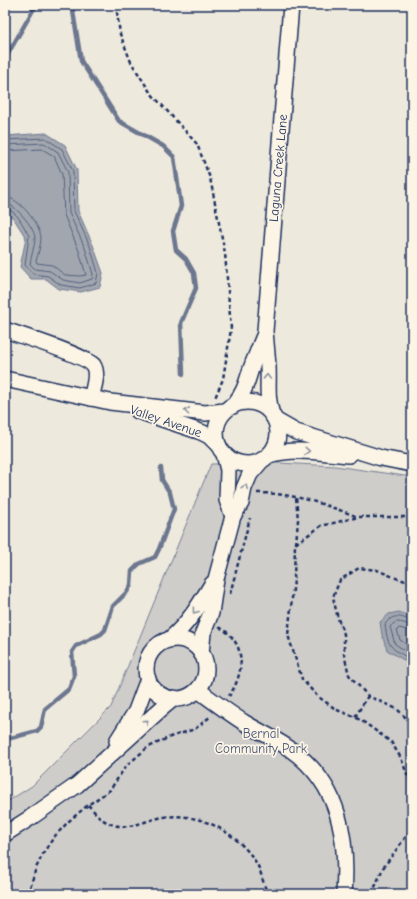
<svg xmlns="http://www.w3.org/2000/svg" width="417" height="899" font-family="'Comic Neue',sans-serif">
  <rect width="100%" height="100%" fill="#eee9dd"/>
  <filter id="ink" filterUnits="userSpaceOnUse"><feTurbulence type="fractalNoise" baseFrequency=".025" numOctaves="2"/><feDisplacementMap in="SourceGraphic" scale="8" xChannelSelector="R" yChannelSelector="G"/><feConvolveMatrix kernelMatrix="1 2 1 2 8 2 1 2 1" color-interpolation-filters="sRGB"/></filter>
  <g filter="url(#ink)">
    <polygon fill="#cfcdca" stroke="#757e94" points="279,463 335,466 412,477 412,894 5,894 5,803 32,786 111,707 211,464"/>
    <g fill="#a2a7af" stroke="#6c778f">
      <polygon points="46,133 65,145 77,170 78,211 93,245 103,273 100,287 81,292 59,289 46,279 31,279 20,267 26,238 14,219 5,211 5,136"/>
      <polygon points="399,612 412,617 412,665 387,650 382,635 380,622 389,614"/>
    </g>
    <g fill="none" stroke-linecap="round" stroke-linejoin="round">
      <g stroke="#515f7e" stroke-width="1">
        <path d="M5,140L45,138L62,149L73,171L74,211L90,246L98,273L96,283L80,288L61,285L48,276L33,274L25,265L29,236C24,227 17,210 5,208"/>
        <path d="M5,145L44,143L58,152L68,172L69,213L85,248L93,274L92,279L80,283L63,280L50,271L35,269L30,264C31,256 35,246 35,238C35,228 15,204 5,203"/>
        <path d="M5,151L42,149L54,156L62,174L64,215L79,251L86,275L80,276L65,275L52,265L37,263L36,261C38,254 41,245 41,237C39,224 19,197 5,197"/>
        <path d="M412,620C400,618 395,612 385,624C388,650 392,648 412,660"/>
        <path d="M412,625C403,624 397,618 390,627L395,644L412,655"/>
        <polyline points="412,631 399,628 397,630 400,640 412,648"/>
      </g>
      <g stroke="#6c778f" stroke-width="4.5">
        <polyline points="72,5 81,61 119,121 163,146 174,157 181,206 173,231 176,250 186,259 194,273 196,288 181,323 183,374"/>
        <polyline points="5,59 36,5"/>
        <polyline points="5,741 7,739 37,731 41,727 45,709 69,689 74,676 72,652 76,646 101,634 105,630 113,606 127,592 131,585 132,571 139,564 155,557 159,549 174,509 170,493 162,480 161,468"/>
      </g>
      <g stroke="#1b2f5e" stroke-width="18">
        <g id="minor">
          <path d="M5,330C20,335 86,356 93,365C99,374 93,389 91,398"/>
          <polyline points="5,379 110,402 205,413 225,411"/>
          <circle cx="247" cy="433" r="31"/>
          <path d="M233,406C247,389 246,382 253,363C257,354 260,345 264,336"/>
          <polyline points="138,411 201,432 209,436 218,445"/>
          <path d="M272,415C266,395 269,386 268,366C267,354 266,343 265,331L291,5"/>
          <polyline points="275,420 296,432 381,458 412,464"/>
          <polyline points="224,454 228,470 227,500 233,516"/>
          <path d="M269,455C295,447 322,453 349,455"/>
          <path d="M170,639C188,624 200,604 212,584"/>
          <circle cx="176" cy="669" r="30"/>
          <polyline points="201,653 203,633 211,613 216,579 233,516 241,503 244,488 250,474 262,460"/>
          <path d="M198,690C213,701 229,713 245,723C260,732 276,739 290,749C340,784 348,838 344,894"/>
          <polyline points="117,741 136,711 148,679"/>
          <polyline points="5,834 30,818 77,785 162,708 174,698"/>
        </g>
      </g>
      <g stroke="#1b2f5e" stroke-width="2.5" stroke-dasharray="4 3" stroke-linecap="butt">
        <polyline points="116,5 120,34 131,62 150,92 197,144 210,178 225,253 231,329 223,379 215,398"/>
        <path d="M257,493C294,493 324,504 358,517"/>
        <polyline points="412,517 358,517 321,526 295,544 294,580 288,635 302,679 317,696 337,710 355,717 365,723 391,742 401,758 410,782 412,797"/>
        <polyline points="296,544 298,520 296,497"/>
        <polyline points="412,583 396,578 377,570 359,568 340,580 333,597 338,619 344,634 344,654 349,675 368,696 397,709 412,724"/>
        <polyline points="230,594 250,518"/>
        <path d="M219,627C247,642 245,673 229,696"/>
        <polyline points="355,717 368,696"/>
        <path d="M88,805C96,813 102,822 114,825C131,830 148,819 164,817C201,812 238,833 257,864C261,872 263,882 266,890V894"/>
        <polyline points="28,894 36,868 44,852 54,837 69,821 88,805 110,790 126,766 147,748 170,737 195,729 211,716"/>
        <polyline points="372,894 383,868 410,831 412,819"/>
      </g>
      <use href="#minor" stroke="#fcf5e5" stroke-width="15"/>
    </g>
    <defs><path id="oneway-chevron" d="M-2-3.5L2.5 0L-2 3.5" fill="none" stroke-width="1.6" stroke-linecap="round" stroke-linejoin="round"/></defs>
    <g stroke="#8c92a2">
      <use href="#oneway-chevron" transform="translate(267 377) rotate(-88)"/>
      <use href="#oneway-chevron" transform="translate(187 411) rotate(-173)"/>
      <use href="#oneway-chevron" transform="translate(307 451) rotate(4)"/>
      <use href="#oneway-chevron" transform="translate(245 487) rotate(-71)"/>
      <use href="#oneway-chevron" transform="translate(195 611) rotate(126)"/>
      <use href="#oneway-chevron" transform="translate(146 722) rotate(-42)"/>
    </g>
  </g>
  <g text-anchor="middle" dominant-baseline="central" stroke-width="3.5" stroke-linejoin="round" paint-order="stroke">
    <g font-size="13" fill="#1b2f5e" stroke="#fcf5e5">
      <text transform="translate(278 168) rotate(-85)">Laguna Creek Lane</text>
      <text transform="translate(166 421) rotate(19)">Valley Avenue</text>
    </g>
    <g font-size="13" fill="#485679" stroke="#fcf5e5">
      <text x="261" y="733">Bernal<tspan x="261" dy="15">Community Park</tspan></text>
    </g>
  </g>
  <rect width="417" height="899" fill="none" stroke="#fcf5e5" stroke-width="20"/>
  <rect x="10" y="10" width="397" height="879" fill="none" stroke="#1b2f5e" stroke-width="1.5" filter="url(#ink)"/>
</svg>
